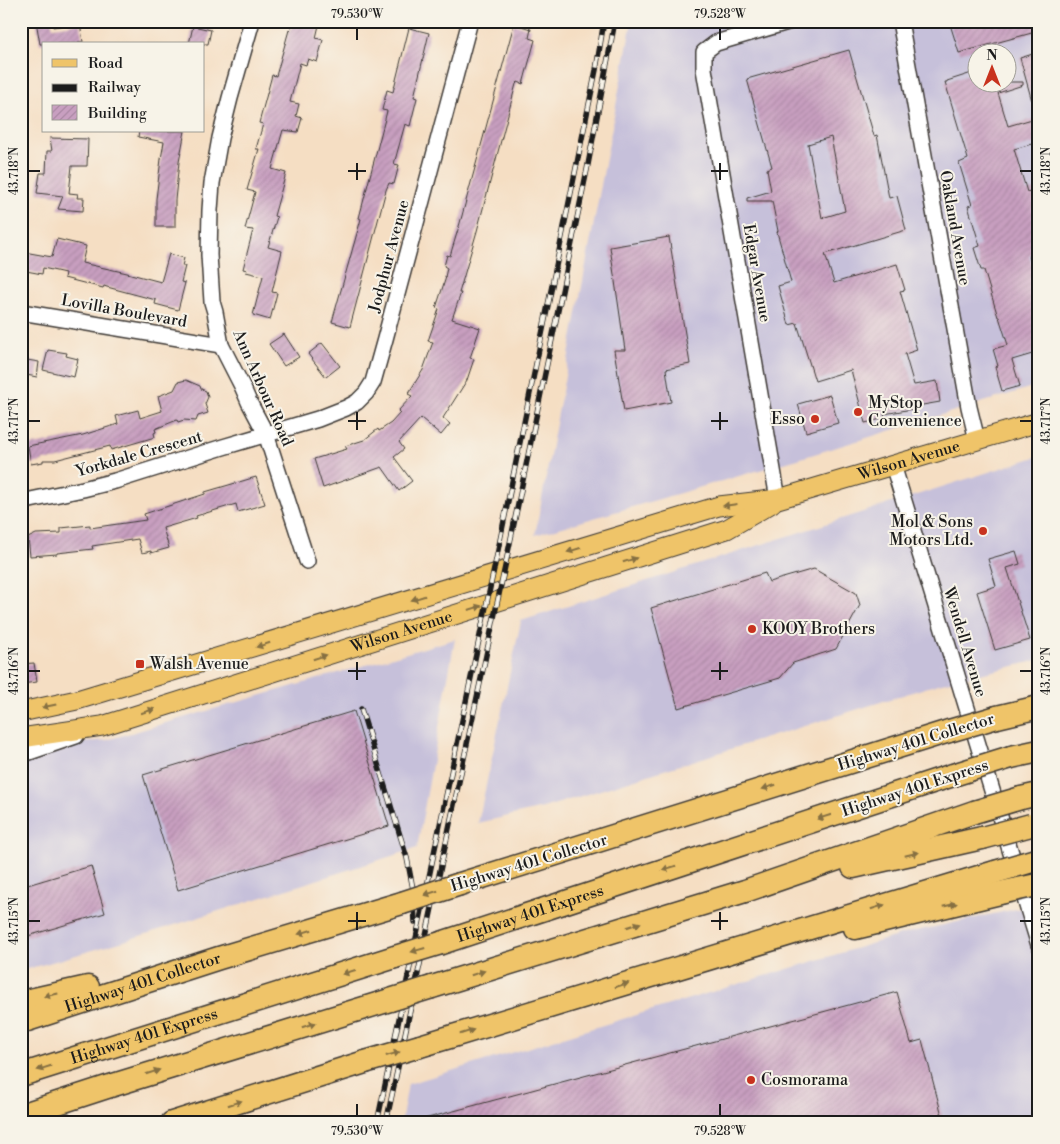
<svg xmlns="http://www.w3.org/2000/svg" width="1060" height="1144" font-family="'Libre Bodoni',serif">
  <defs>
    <pattern id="building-hatch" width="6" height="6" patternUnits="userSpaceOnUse" patternTransform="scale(1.25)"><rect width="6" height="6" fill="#c89fc0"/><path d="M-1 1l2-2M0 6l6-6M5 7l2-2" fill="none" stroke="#ab88a4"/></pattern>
  </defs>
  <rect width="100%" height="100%" fill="#f7f3e8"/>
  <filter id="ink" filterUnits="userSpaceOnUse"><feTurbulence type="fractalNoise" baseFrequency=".02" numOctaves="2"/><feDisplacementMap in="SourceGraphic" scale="10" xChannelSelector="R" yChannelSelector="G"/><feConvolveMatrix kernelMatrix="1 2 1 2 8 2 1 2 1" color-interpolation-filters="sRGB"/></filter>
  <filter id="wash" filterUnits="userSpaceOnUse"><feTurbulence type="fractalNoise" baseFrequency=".0096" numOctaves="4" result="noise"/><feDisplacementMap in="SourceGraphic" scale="20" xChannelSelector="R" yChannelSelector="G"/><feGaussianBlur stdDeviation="1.12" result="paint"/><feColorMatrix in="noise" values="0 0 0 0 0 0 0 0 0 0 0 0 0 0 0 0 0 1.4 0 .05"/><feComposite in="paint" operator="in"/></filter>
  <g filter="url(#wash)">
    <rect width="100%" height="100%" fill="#f5dec3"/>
    <g fill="#c6c0da" fill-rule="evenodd">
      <path d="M632,21H1039V385L798,459L535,535ZM978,52H1008V82H978Z"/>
      <polygon points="1039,456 1039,660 938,684 543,808 478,823 521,621"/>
      <polygon points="455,639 417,848 124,941 21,971 21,749 107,740"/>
      <polygon points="1039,904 1039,1123 401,1123 408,1084 907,933"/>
    </g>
    <g id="blocks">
      <g fill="url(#building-hatch)" fill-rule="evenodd">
        <polygon points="36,21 51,21 53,27 80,23 83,42 78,42 78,44 40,44"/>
        <polygon points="293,21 320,21 316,38 323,40 317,62 308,59 306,65 300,63 290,102 299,104 296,116 302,118 298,132 283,130 272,169 286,173 274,216 277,217 268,247 282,251 272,292 277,293 270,320 253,315 263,276 246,272 247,270 243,269 253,230 245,229 255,192 247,190 259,149 256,149 263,124 259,123 268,90 272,75 276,76 289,30 290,31"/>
        <polygon points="949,21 1039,21 1039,31 959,53"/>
        <polygon points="514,24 531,29 529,38 535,40 523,84 518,82 516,84 477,231 459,293 461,293 452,319 480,328 470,358 474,359 467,380 443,418 450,424 441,435 421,418 399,442 404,449 394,457 412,481 399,491 382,467 323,488 314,459 347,449 345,446 364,440 378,429 379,431 391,423 400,413 398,411 412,396 408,394 423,370 433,342 428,341 439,309 436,308 446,277 445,277 447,268 444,266 447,255 450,256 460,223"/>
        <polygon points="193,26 211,30 208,44 189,44"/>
        <polygon points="409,28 429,33 414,97 417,98 410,126 405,124 394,164 399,165 394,184 389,183 386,190 350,327 332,322 361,219 359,218 385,119 387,111 382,110 387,90 393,92"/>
        <path d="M849,50L874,136L877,135L889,198L897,196L906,230L825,254L834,283L897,264L905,290L900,291L917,350L905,354L914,385L937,381L940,402L917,406L918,408L884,414L885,418L865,423L851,370L815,381L797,323L789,325L778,286L791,282L777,232L778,231L772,201H747V198L771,191L767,169L772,167L747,79ZM831,137L845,211L822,218L808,144Z"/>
        <polygon points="1039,52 1039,112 1035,112 1020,58"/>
        <polygon points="978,71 978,82 1023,82 1023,85 998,93 1008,126 1039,117 1039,142 1014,149 1027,192 1039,188 1039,246 1033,247 1036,254 1029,256 1039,289 1039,352 1012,360 1020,386 1002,391 995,367 998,366 993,349 1008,345 999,317 998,317 984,270 981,270 974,248 980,246 968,206 972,205 959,163 968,159 945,82 947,82 947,81"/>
        <polygon points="139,131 185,131 179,162 175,200 175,227 156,227 156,199 161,159 164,142 138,137"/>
        <polygon points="50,138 88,139 87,166 72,166 69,193 78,194 77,198 84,198 83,211 58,209 63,196 37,193 40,173 46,173 47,151 52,151"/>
        <polygon points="669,237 690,364 666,369 671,402 624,411 614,350 625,350 610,247"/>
        <polygon points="57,239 86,246 82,263 127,273 161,282 169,254 184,258 182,266 185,266 181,282 185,283 178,310 155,304 156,300 107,287 104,286 103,288 64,278 65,273 43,268 42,274 21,270 24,252 52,257"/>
        <polygon points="284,334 299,357 284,366 269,344"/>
        <polygon points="322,343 340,366 326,377 308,354"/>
        <polygon points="48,350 67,353 66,356 78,359 74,377 43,370"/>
        <polygon points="21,359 39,362 37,377 21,374"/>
        <polygon points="186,380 200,386 201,389 206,391 208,397 205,404 208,413 198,416 196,421 184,420 178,422 177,420 155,429 156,432 154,433 155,437 111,450 110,446 55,460 43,460 43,462 31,464 28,446 83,435 118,424 116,416 138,410 140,418 162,411 158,396 174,390 178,382"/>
        <polygon points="830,395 838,423 806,432 798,404"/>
        <polygon points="256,477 265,504 238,512 236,504 196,516 197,518 163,528 169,548 151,553 151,551 142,553 138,539 92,546 93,549 57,553 57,554 30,556 28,538 36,534 61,533 61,528 90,525 90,528 146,520 144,514 205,494 205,492"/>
        <polygon points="1016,551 1020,564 1007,568 1030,640 995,650 977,592 996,586 988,559"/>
        <polygon points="814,569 856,593 860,605 836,649 793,663 780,678 678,708 651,608 765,573 769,582"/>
        <polygon points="34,663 37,682 21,684 21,664"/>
        <polygon points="354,711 389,826 178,890 143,775"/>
        <polygon points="91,866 105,913 21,938 21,887"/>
        <polygon points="897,992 911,1043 922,1040 944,1123 424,1123 424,1119"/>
      </g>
    </g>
  </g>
  <g filter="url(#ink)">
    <use href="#blocks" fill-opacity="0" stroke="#3d3935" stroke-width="1"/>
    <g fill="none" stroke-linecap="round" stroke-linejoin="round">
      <g stroke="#3d3935" stroke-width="18">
        <g id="minor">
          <polyline points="252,21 230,98 220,138 212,183 210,210 209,255 212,302 215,312 221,345 242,386 249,402 266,434 307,561"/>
          <polyline points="900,21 969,407 977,440"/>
          <polyline points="21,312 221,345"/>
          <polyline points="893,465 1039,945"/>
          <polyline points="778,499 704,69 704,52 716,43 791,21"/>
          <polyline points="21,502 83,489 115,481 223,447 318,419 346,408 357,402 366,393 373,382 385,339 470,21"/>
          <polyline points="21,755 76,736"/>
        </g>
      </g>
      <g stroke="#3d3935" stroke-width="21">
        <g id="major">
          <path id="s1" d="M21,712L77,700L719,506L778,499L1039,422"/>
          <path id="s2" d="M21,738L102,726L727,529L772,503"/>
        </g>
      </g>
      <g stroke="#3d3935" stroke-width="25">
        <g id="highway">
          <polyline points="997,717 1039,707"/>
          <polyline points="1011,757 1039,751"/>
          <polyline points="1021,798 1039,794"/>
          <polyline points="853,867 982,838"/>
          <polyline points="460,884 949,731"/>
          <polyline points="855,928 1000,893"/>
          <path id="s3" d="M441,943L953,775"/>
          <polyline points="432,987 745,891 974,812"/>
          <polyline points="21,1002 88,987"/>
          <path id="s4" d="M21,1022L219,958L402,903"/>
          <polyline points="420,1046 995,872"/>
          <path id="s5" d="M21,1075L395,957"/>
          <polyline points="21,1115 107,1087 390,1000"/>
          <polyline points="172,1123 365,1062"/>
        </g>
      </g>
      <use href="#minor" stroke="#fff" stroke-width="15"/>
      <use href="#major" stroke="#efc469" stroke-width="19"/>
      <use href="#highway" stroke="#efc469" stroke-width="22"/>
      <g stroke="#1c1c1c" stroke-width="5.5">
        <g id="rail">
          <polyline points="361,709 407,858 413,889 415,922"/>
          <polyline points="377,1123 498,550 596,70 604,21"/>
          <polyline points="386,1123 510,543 587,170 615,21"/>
        </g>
      </g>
      <use href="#rail" stroke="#f7f3e8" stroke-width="4" stroke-dasharray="11" stroke-linecap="butt"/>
      <g stroke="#3d3935" stroke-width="25" stroke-linecap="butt">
        <g id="highway-bridge">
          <polyline points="949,731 997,717"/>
          <polyline points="953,775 1011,757"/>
          <polyline points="974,812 1021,798"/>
          <polyline points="982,838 1031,825"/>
          <polyline points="995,872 1039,859"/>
          <polyline points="1000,893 1037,885"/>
          <polyline points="402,903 460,884"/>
          <polyline points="395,957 441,943"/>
          <polyline points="390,1000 432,987"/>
          <polyline points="365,1062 420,1046"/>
        </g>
      </g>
      <use href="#highway-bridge" stroke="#efc469" stroke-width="22"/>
    </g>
    <defs><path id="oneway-solid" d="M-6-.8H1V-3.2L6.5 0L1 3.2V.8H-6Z" transform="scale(1.25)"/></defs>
    <g fill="#867042">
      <use href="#oneway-solid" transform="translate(730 505) rotate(173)"/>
      <use href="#oneway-solid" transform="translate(574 550) rotate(163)"/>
      <use href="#oneway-solid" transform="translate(630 560) rotate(-17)"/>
      <use href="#oneway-solid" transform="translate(418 598) rotate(163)"/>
      <use href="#oneway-solid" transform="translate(475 608) rotate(-17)"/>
      <use href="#oneway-solid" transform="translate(263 645) rotate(163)"/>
      <use href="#oneway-solid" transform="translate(320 657) rotate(-17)"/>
      <use href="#oneway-solid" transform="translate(49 706) rotate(168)"/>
      <use href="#oneway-solid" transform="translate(148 711) rotate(-18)"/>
      <use href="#oneway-solid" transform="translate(769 787) rotate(163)"/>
      <use href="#oneway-solid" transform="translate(824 817) rotate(162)"/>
      <use href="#oneway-solid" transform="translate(912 854) rotate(-13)"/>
      <use href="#oneway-solid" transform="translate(669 868) rotate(162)"/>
      <use href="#oneway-solid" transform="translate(431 893) rotate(162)"/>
      <use href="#oneway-solid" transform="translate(950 905) rotate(-13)"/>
      <use href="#oneway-solid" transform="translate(878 907) rotate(-17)"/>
      <use href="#oneway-solid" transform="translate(634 925) rotate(-17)"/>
      <use href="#oneway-solid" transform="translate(305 932) rotate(163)"/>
      <use href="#oneway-solid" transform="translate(418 950) rotate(164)"/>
      <use href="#oneway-solid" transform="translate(349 972) rotate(162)"/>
      <use href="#oneway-solid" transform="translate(478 973) rotate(-17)"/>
      <use href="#oneway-solid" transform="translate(622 985) rotate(-17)"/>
      <use href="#oneway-solid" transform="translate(51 995) rotate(168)"/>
      <use href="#oneway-solid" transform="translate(309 1025) rotate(-17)"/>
      <use href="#oneway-solid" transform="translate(467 1032) rotate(-17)"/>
      <use href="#oneway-solid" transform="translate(393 1054) rotate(-16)"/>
      <use href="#oneway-solid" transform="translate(44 1068) rotate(163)"/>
      <use href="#oneway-solid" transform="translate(153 1072) rotate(-17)"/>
      <use href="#oneway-solid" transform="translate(235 1103) rotate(-18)"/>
    </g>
  </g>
  <path fill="none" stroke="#1c1c1c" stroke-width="2" d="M357,28V40M720,28V40M357,163V180M720,163V180M28,171H40M348,171H366M711,171H728M1020,171H1032M357,412V430M720,412V430M28,421H40M348,421H366M711,421H728M1020,421H1032M357,662V680M720,662V680M28,671H40M348,671H366M711,671H728M1020,671H1032M357,912V930M720,912V930M28,921H40M348,921H366M711,921H728M1020,921H1032M357,1104V1116M720,1104V1116"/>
  <g fill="#c8321e" stroke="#f7f3e8" stroke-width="2">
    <circle cx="858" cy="412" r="5"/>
    <circle cx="815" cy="419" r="5"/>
    <circle cx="983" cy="531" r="5"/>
    <circle cx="752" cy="629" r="5"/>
    <rect x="135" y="659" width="10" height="10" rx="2.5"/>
    <circle cx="751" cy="1080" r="5"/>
  </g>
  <g text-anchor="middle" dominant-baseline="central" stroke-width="4" stroke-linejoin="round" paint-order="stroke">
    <g font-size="16" fill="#1c1c1c" stroke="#f7f3e8">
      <text transform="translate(955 228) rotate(80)">Oakland Avenue</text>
      <text transform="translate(389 256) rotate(-75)">Jodphur Avenue</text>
      <text transform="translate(757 273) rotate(80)">Edgar Avenue</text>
      <text transform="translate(124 311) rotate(10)">Lovilla Boulevard</text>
      <text transform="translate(263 388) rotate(66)">Ann Arbour Road</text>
      <text transform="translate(139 454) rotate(-16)">Yorkdale Crescent</text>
      <text stroke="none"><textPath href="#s1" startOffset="924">Wilson Avenue</textPath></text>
      <text stroke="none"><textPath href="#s2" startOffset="396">Wilson Avenue</textPath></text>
      <text transform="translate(965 642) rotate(73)">Wendell Avenue</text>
      <text transform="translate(916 742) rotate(-17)">Highway 401 Collector</text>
      <text transform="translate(915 788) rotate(-18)">Highway 401 Express</text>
      <text transform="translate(529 863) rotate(-17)">Highway 401 Collector</text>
      <text stroke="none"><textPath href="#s3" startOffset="94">Highway 401 Express</textPath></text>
      <text stroke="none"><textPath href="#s4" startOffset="128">Highway 401 Collector</textPath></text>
      <text stroke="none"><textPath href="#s5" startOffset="129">Highway 401 Express</textPath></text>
    </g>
    <g font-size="16" fill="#1c1c1c" stroke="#f7f3e8" text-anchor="start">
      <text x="868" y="403">MyStop<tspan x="868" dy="18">Convenience</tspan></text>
      <text x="805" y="419" text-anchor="end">Esso</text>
      <text x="973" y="522" text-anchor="end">Mol &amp; Sons<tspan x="973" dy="18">Motors Ltd.</tspan></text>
      <text x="762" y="629">KOOY Brothers</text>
      <text x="150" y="664">Walsh Avenue</text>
      <text x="761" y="1080">Cosmorama</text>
    </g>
  </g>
  <rect width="1060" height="1144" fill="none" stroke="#f7f3e8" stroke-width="55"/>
  <rect x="42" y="42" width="162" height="90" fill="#f7f3e8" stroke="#9f9d96"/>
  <rect x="52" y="59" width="25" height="8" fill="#efc469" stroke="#9f9d96"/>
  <text x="88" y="68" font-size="15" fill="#1c1c1c">Road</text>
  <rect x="52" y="84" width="25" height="8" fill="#1c1c1c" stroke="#9f9d96"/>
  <text x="88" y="92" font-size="15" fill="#1c1c1c">Railway</text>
  <rect x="52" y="105" width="25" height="15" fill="url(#building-hatch)" stroke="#9f9d96"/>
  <text x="88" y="118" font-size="15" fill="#1c1c1c">Building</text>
  <g transform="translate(992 68)"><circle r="24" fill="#f7f3e8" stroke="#9f9d96"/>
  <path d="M0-4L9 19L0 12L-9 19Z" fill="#c8321e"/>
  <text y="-8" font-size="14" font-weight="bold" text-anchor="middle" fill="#1c1c1c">N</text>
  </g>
  <rect x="28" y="28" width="1004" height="1088" fill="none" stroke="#1c1c1c" stroke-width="2"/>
  <g font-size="12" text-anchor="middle" fill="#1c1c1c">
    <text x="357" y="18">79.530°W</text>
    <text x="720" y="18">79.528°W</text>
    <text transform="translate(14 171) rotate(-90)" y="4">43.718°N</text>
    <text transform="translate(1046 171) rotate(-90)" y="4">43.718°N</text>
    <text transform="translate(14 421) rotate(-90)" y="4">43.717°N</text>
    <text transform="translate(1046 421) rotate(-90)" y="4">43.717°N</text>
    <text transform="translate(14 671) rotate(-90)" y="4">43.716°N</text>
    <text transform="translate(1046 671) rotate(-90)" y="4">43.716°N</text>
    <text transform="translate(14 921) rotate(-90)" y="4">43.715°N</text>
    <text transform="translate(1046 921) rotate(-90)" y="4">43.715°N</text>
    <text x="357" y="1135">79.530°W</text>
    <text x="720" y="1135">79.528°W</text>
  </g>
</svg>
